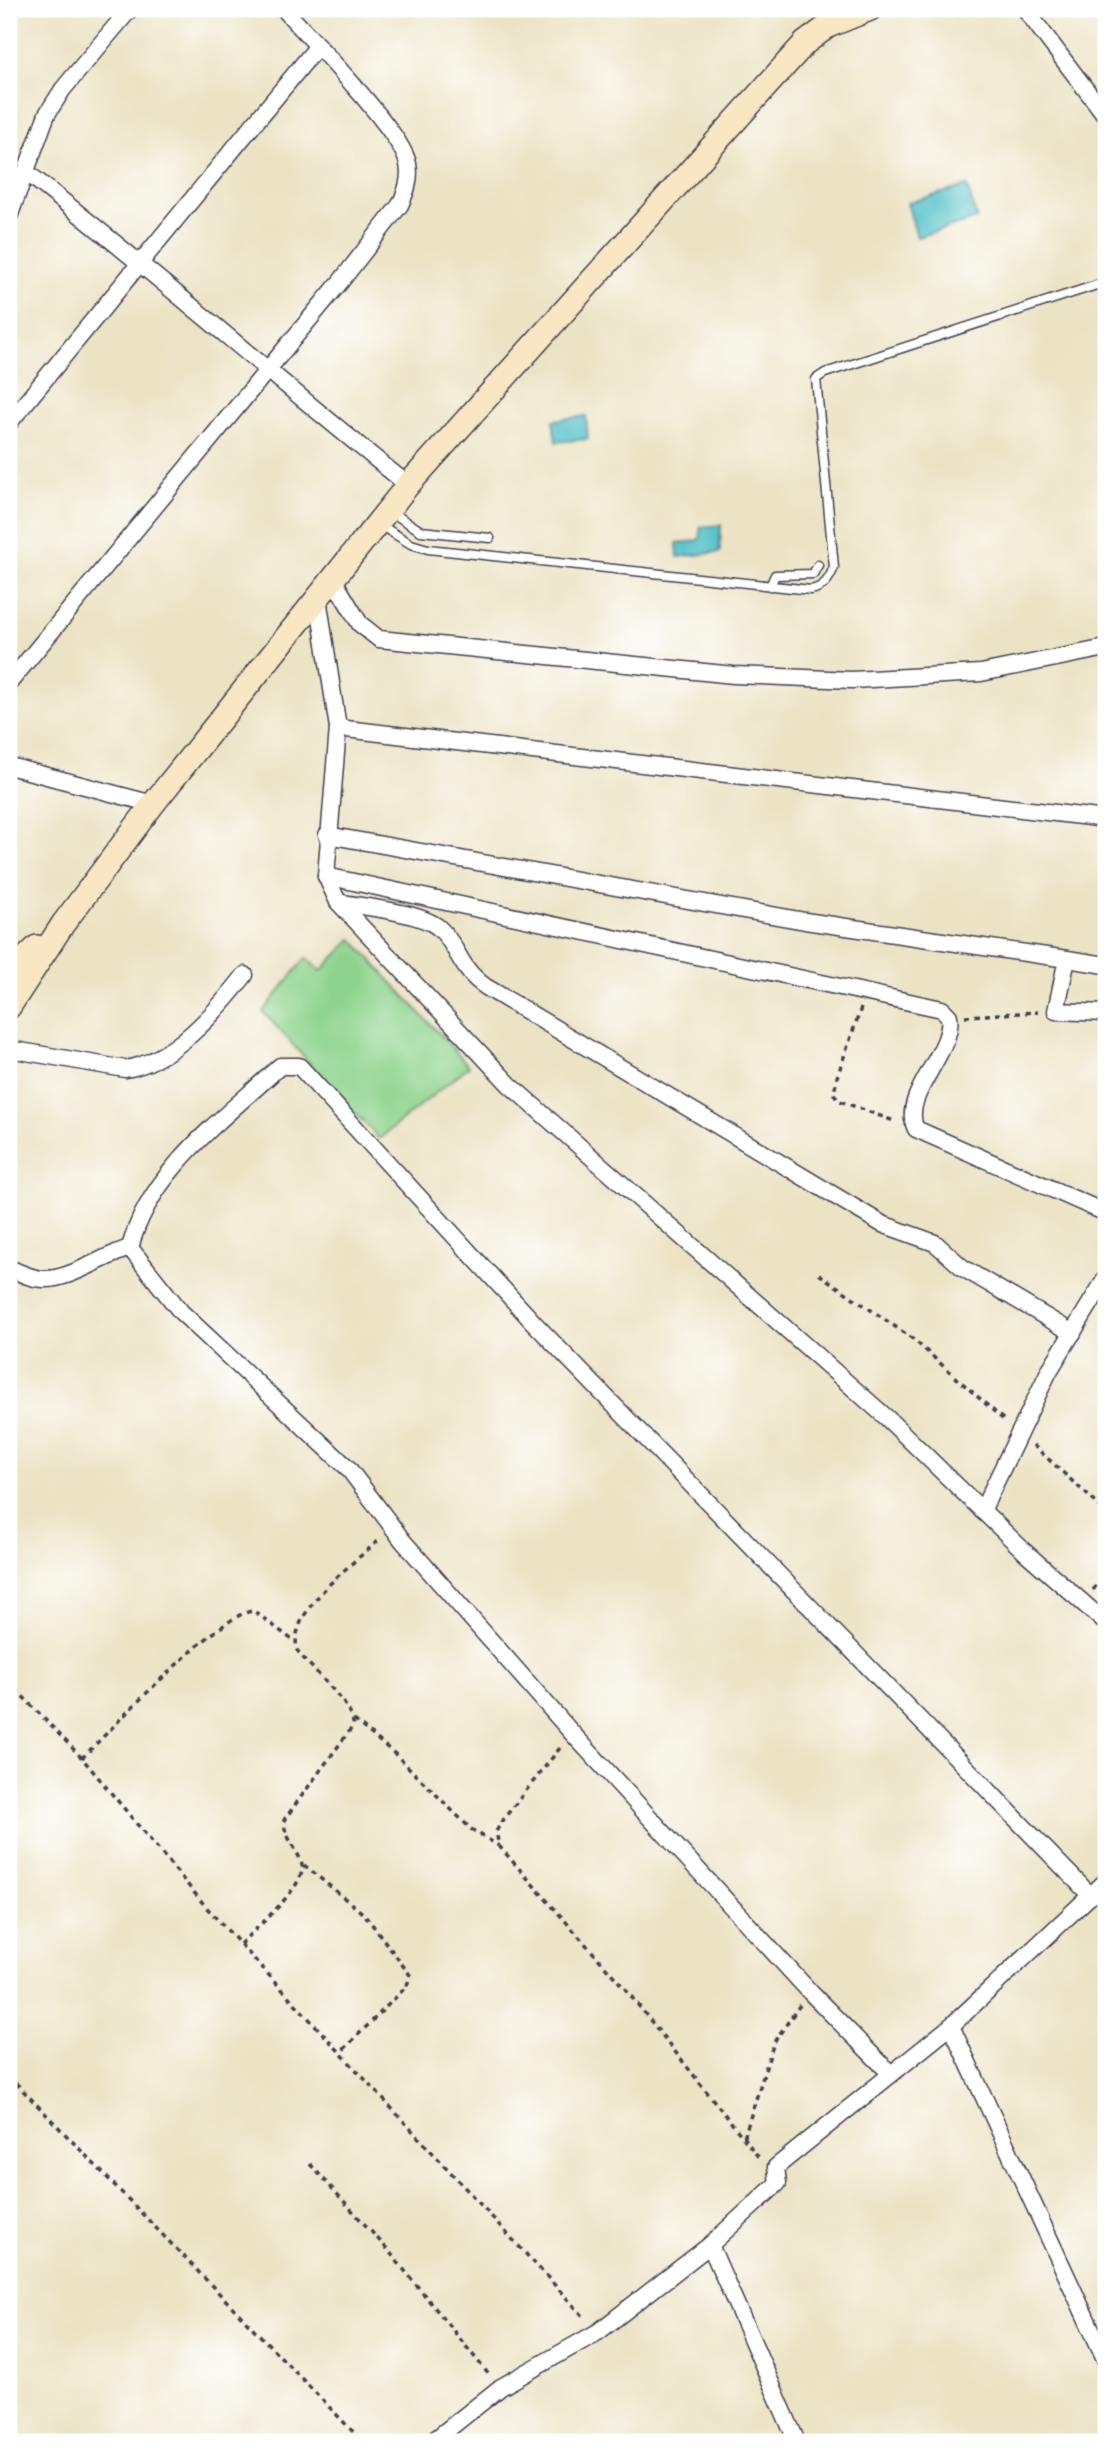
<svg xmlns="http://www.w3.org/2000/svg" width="1115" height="2451" font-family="Sriracha,sans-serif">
  <rect width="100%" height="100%" fill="#fff"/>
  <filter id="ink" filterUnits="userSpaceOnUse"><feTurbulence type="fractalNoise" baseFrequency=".0143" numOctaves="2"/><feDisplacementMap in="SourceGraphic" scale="14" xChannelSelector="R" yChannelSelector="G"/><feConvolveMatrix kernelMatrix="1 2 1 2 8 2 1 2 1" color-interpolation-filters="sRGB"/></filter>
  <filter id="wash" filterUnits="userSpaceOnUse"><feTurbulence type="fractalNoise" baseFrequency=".00686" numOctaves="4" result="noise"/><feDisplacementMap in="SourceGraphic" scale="28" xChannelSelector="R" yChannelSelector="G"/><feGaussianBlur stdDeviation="1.57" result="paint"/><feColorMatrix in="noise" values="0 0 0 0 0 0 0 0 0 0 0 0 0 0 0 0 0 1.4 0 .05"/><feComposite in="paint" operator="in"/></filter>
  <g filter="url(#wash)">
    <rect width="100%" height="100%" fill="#ece3c4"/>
    <polygon fill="#8fd48e" stroke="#587b64" stroke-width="2" points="352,939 469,1066 379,1139 263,1012 306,958 321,971"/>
    <g fill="#53c1c8" stroke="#3a7282" stroke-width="2">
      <polygon points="967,186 977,219 917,237 907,203"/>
      <polygon points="586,416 588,439 556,442 553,420"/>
      <polygon points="721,525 720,552 678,557 677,543 697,541 701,536 700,527"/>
    </g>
  </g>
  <g filter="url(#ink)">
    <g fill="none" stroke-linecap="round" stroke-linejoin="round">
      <g stroke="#403f50" stroke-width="11">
        <g id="lane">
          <polyline points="391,512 421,531 490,538"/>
          <path d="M380,525L411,544L428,549L811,590C824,587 829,580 834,567L816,379L825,373L1106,282"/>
          <polyline points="770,586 775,575 813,574 818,565"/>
        </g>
      </g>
      <g stroke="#403f50" stroke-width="19">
        <g id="street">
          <polyline points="1025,9 1106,116"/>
          <path d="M26,172C156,273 279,382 408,485"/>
          <polyline points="9,217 47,114 63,89 130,9"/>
          <polyline points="9,423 317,47"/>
          <polyline points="333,579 360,624 379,639 734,675 852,680 981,673 1106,648"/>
          <polyline points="318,598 338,728 326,876 338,902 510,1085 887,1418 1025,1552 1106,1623"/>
          <path d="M9,683L341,281L400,205C406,192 411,179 408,164C402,131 310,39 284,9"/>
          <polyline points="338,728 1106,819"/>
          <polyline points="9,766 153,804"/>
          <polyline points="327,835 805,921 1067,959 1056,1011 1106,1013"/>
          <path d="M326,876L942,1009L949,1016C955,1052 899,1095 916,1129L1106,1213"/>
          <path d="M338,902C363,907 421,912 439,928C458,945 458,968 486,987L882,1224L935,1243L963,1268L1073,1333"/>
          <polyline points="1067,959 1106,965"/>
          <path d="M9,1049L125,1069C173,1062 216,1012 245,975"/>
          <path d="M130,1248C149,1171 225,1118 280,1066H299L534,1323L1091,1896"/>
          <path d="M9,1268C20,1273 34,1280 46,1279C71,1279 105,1255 130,1248L181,1312L348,1468L403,1541L572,1733L811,1993L891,2074"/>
          <polyline points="982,1511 1049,1371 1106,1278"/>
          <polyline points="951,2026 1106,2361"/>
          <polyline points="710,2245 797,2442"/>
          <polyline points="432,2442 501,2387 598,2332 710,2245 778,2183 776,2167 951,2026 1106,1881"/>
        </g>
      </g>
      <g stroke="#403f50" stroke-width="26">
        <g id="secondary">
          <polyline points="9,974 37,947"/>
          <polyline points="9,1007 63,924 153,804 408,485 805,43 828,26 870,9"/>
        </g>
      </g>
      <g stroke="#403f50" stroke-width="3.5" stroke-dasharray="5 5" stroke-linecap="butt">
        <polyline points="861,1008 837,1077 834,1094 840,1101 894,1121"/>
        <polyline points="965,1016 1038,1012"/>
        <polyline points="819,1274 913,1339 1006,1422"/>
        <polyline points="1101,1359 1106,1365"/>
        <polyline points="1033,1445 1106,1512"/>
        <polyline points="1093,1590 1106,1572"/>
        <polyline points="9,1682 82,1758 207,1908 585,2318"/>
        <polyline points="354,1720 395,1754 471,1829 499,1846"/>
        <polyline points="560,1748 501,1822 496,1832 499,1846 627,1991 760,2159"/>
        <path d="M82,1758C110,1731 222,1610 254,1611L295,1642"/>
        <polyline points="304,1865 365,1915 410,1975 407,1986 341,2052"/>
        <path d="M240,1944C255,1929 307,1885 302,1865C298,1849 283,1836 284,1820L353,1726C356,1706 309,1668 297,1650C288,1610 353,1564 380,1539"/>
        <polyline points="9,2076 363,2442"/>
        <polyline points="744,2137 774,2042 800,2005"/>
        <polyline points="310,2164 388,2250 490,2376"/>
      </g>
      <use href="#lane" stroke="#fff" stroke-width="8"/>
      <use href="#street" stroke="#fff" stroke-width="16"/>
      <use href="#secondary" stroke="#f9e7c3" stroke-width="23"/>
    </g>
  </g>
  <rect width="1115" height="2451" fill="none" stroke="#fff" stroke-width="35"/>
</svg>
